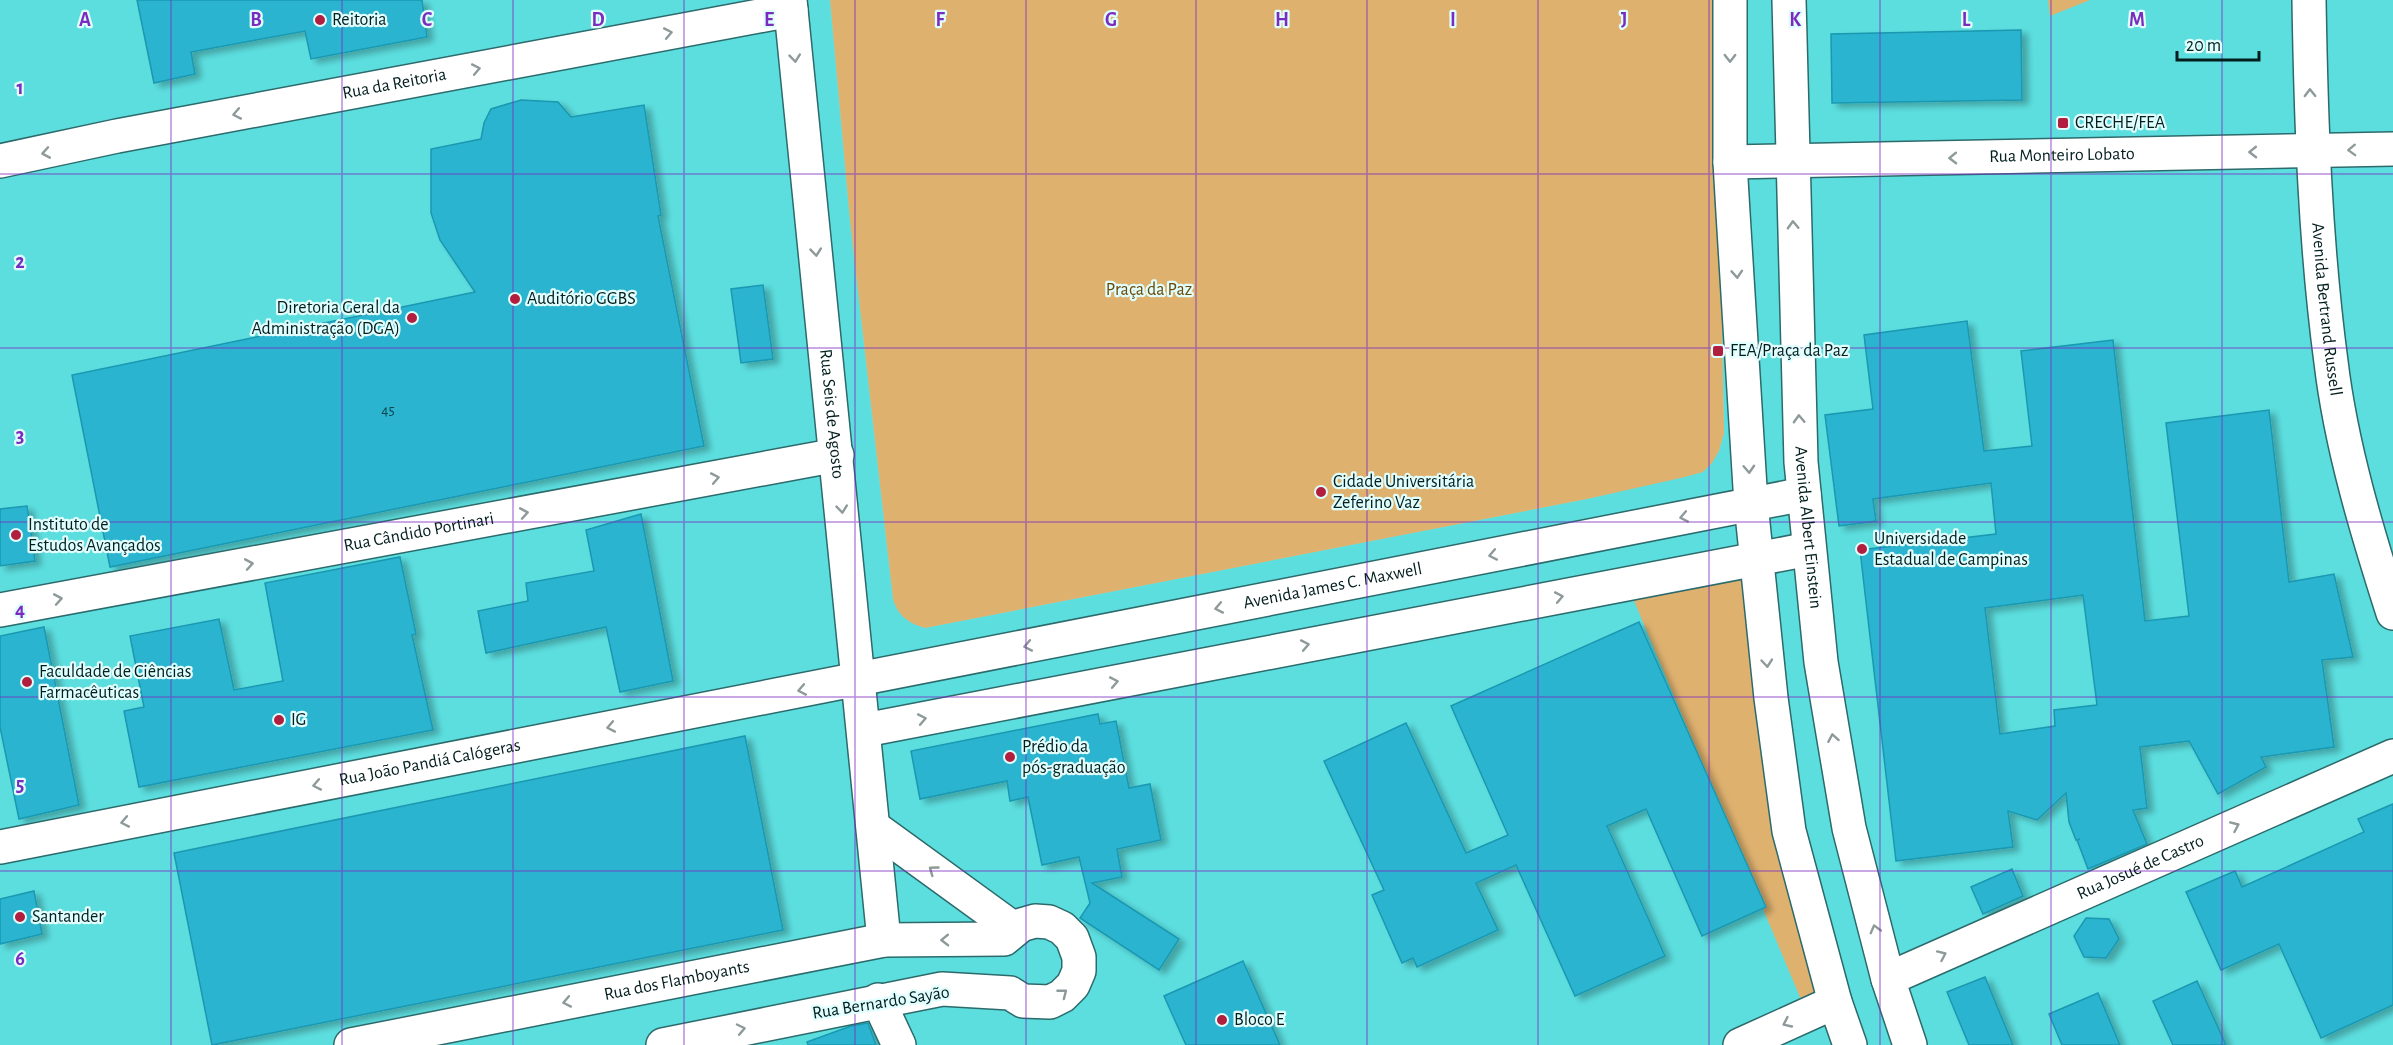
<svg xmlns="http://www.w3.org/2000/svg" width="2393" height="1045" font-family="'Alegreya Sans',sans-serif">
  <defs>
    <filter id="shadow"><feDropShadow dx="6" dy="4" stdDeviation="3" flood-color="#0004"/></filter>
  </defs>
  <rect width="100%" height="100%" fill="#77ebec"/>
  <polygon fill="#5cdedf" points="0,0 830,0 850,221 893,599 925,628 1587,499 1703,472 1719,451 1724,433 1716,0 2393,0 2393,1045 0,1045"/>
  <g fill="#deb16f">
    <path d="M830,0H1716L1724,433L1719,451L1712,463L1703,472L1685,477L1587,499L925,628C908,623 898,616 893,599L850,221Z"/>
    <polygon points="2048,0 2090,0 2050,16"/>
    <polygon points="1757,559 1835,1002 1807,1014 1627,584"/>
  </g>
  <g fill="#2bb4d0" stroke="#1a98b1" stroke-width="1.5" fill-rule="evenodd" filter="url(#shadow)">
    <polygon points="137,0 422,0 427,37 311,59 305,31 191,52 195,74 154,83"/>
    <polygon points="2021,30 2022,100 1832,103 1831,34"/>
    <polygon points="521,100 558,102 571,117 644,105 661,215 658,216 704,446 110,567 72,375 475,292 440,240 431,213 431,149 481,139 484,123 491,109"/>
    <polygon points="763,285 773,359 741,363 731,289"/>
    <path d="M1967,321L1984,451L2032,446L2021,351L2113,340L2145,621L2189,616L2166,423L2269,410L2289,582L2334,574L2353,657L2322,660L2334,747L2261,757L2266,767L2218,794L2189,741L2140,747L2147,808L2133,810L2147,844L2088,869L2077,840L2080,839L2076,840L2069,822L2066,793L2037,820L2008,811L2013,847L1896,861L1860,550L1996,534L1991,483L1873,499L1876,521L1839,526L1825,415L1873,409L1864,335ZM2083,595L2097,705L2054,710L2055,726L2000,734L1985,608Z"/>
    <polygon points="27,506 35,561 0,566 0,509"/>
    <polygon points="641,514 673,681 620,692 606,627 486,653 478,611 528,601 526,583 594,571 586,530"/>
    <polygon points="400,557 416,634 412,635 433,730 139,787 124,711 144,707 130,636 219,619 234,690 283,681 265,583"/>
    <polygon points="1639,622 1766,907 1702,936 1646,809 1607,826 1665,956 1575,996 1516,865 1476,883 1498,930 1417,967 1413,958 1402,963 1372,895 1384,890 1324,761 1406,723 1466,853 1508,835 1451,706"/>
    <polygon points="44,627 79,805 19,819 0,727 0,636"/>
    <polygon points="1098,714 1100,724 1116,721 1129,788 1150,784 1161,840 1117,849 1122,877 1092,883 1179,939 1159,970 1080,918 1090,903 1079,857 1042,865 1028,797 1010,801 1007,781 920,799 911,751"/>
    <polygon points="745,736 783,930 212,1045 174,853"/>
    <polygon points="2393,804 2393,1005 2321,1038 2279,944 2221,970 2186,892 2235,871 2242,887 2364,832 2358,819"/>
    <polygon points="2012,869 2023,896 1983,914 1971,887"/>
    <polygon points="34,891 42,934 0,944 0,899"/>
    <polygon points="2086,918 2109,919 2119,939 2106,958 2084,957 2074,936"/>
    <polygon points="1243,961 1280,1045 1186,1045 1164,996"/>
    <polygon points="1985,977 2013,1045 1969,1045 1947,992"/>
    <polygon points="2197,981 2226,1045 2173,1045 2153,1001"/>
    <polygon points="2098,993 2120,1045 2062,1045 2049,1014"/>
    <polygon points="868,1023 876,1045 808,1045 807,1042 851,1026"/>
  </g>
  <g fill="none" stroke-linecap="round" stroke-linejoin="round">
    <g stroke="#2c6a6b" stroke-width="36">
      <g id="street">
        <path id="s1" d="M790,0L884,940"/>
        <path id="s2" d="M0,161L117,136L791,10"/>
        <path id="s3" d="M1730,162L2393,149"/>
        <path id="s4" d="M0,610L837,455"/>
        <polyline points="865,730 1809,549"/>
        <polyline points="875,828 1014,929"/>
        <path id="s5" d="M0,847L1804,494"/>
        <path id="s6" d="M1888,979L2393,756"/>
        <polyline points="878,1000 899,1045"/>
        <path id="s7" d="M351,1045L884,940L1004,939L1021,925L1035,921L1049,922L1062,928L1072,938L1079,957V971L1073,985L1062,996L1050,1002L1023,1001L1010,993L942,989L663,1045"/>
        <polyline points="1740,1045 1835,1002"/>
      </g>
    </g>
    <g stroke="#2c6a6b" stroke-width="36">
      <g id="secondary">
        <polyline points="1730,0 1730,162 1733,213 1751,504 1771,698 1789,831 1835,1002 1850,1045"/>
        <path id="s8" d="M1789,0L1801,462L1821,662L1849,828L1888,979L1910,1045"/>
        <path id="s9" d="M2309,0C2311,121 2315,242 2331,362C2341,446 2367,532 2393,613"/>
      </g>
    </g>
    <use href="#street" stroke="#fff" stroke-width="33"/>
    <use href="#secondary" stroke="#fff" stroke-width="33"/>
  </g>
  <defs><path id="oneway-chevron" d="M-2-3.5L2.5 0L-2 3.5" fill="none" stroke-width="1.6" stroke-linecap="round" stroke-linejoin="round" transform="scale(1.5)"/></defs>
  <g stroke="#8e9a9a">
    <use href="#oneway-chevron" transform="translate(668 33) rotate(-11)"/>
    <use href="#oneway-chevron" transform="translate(795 58) rotate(84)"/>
    <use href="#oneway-chevron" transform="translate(1730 58) rotate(90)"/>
    <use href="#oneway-chevron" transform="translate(476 69) rotate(-11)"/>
    <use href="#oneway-chevron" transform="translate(2310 93) rotate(-91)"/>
    <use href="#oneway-chevron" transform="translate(237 114) rotate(169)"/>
    <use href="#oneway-chevron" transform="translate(2352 150) rotate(178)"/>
    <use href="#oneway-chevron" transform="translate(2253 152) rotate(179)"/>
    <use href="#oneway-chevron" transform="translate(46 153) rotate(170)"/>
    <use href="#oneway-chevron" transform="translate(1953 158) rotate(179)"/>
    <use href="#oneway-chevron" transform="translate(1793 225) rotate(-92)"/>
    <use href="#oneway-chevron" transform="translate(816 252) rotate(84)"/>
    <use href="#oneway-chevron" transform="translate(1737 274) rotate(86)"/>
    <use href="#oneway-chevron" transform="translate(1799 419) rotate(-92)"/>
    <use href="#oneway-chevron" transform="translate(1749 469) rotate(87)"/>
    <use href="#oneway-chevron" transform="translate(715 478) rotate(-11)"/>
    <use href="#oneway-chevron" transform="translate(842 509) rotate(84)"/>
    <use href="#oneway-chevron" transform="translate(524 513) rotate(-10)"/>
    <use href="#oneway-chevron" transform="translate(1684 517) rotate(169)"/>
    <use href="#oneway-chevron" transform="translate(1493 555) rotate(169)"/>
    <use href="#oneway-chevron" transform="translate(249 564) rotate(-10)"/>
    <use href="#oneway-chevron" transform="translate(1559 597) rotate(-11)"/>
    <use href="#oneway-chevron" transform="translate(58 599) rotate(-10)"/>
    <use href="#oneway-chevron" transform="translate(1219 608) rotate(169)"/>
    <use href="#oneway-chevron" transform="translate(1305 645) rotate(-11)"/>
    <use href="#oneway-chevron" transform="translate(1028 646) rotate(169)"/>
    <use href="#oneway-chevron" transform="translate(1767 663) rotate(85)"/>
    <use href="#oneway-chevron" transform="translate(1114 682) rotate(-11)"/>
    <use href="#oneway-chevron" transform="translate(802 690) rotate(169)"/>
    <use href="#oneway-chevron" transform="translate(922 719) rotate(-11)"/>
    <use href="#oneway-chevron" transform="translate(611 727) rotate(169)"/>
    <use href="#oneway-chevron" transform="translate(1833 738) rotate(-100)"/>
    <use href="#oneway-chevron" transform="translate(317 785) rotate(169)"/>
    <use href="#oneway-chevron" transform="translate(125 822) rotate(169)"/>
    <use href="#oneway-chevron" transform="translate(2235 826) rotate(-24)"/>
    <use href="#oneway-chevron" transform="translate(933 870) rotate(-144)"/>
    <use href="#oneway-chevron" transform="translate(1875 929) rotate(-105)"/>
    <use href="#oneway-chevron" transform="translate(945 940) rotate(179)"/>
    <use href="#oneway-chevron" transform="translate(1942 955) rotate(-24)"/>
    <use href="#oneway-chevron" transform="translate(1063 993) rotate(-38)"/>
    <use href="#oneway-chevron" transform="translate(567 1002) rotate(169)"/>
    <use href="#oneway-chevron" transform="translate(1787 1023) rotate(155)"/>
    <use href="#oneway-chevron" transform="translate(741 1029) rotate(-12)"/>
  </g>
  <path fill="none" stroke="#7b2cbf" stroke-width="1.5" stroke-opacity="0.55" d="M171,0V1045M342,0V1045M513,0V1045M684,0V1045M855,0V1045M1026,0V1045M1196,0V1045M1367,0V1045M1538,0V1045M1709,0V1045M1880,0V1045M2051,0V1045M2222,0V1045M0,174H2393M0,348H2393M0,522H2393M0,697H2393M0,871H2393"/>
  <g fill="#b11e3e" stroke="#dffefd" stroke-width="2">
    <circle cx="320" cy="20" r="6"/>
    <rect x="2057" y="117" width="12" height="12" rx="3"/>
    <circle cx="515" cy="299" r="6"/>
    <circle cx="412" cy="318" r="6"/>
    <rect x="1712" y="345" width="12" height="12" rx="3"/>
    <circle cx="1321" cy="492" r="6"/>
    <circle cx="16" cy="535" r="6"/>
    <circle cx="1862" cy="549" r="6"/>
    <circle cx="27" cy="682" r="6"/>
    <circle cx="279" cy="720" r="6"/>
    <circle cx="1010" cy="757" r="6"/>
    <circle cx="20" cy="917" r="6"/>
    <circle cx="1222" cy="1020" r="6"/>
  </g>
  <g text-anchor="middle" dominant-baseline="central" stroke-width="4.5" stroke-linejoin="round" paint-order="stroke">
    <g font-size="15" fill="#0e444a">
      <text x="388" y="410">45</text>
    </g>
    <g font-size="18" fill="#041e1e" stroke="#dffefd" text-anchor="start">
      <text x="332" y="20">Reitoria</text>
      <text x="2075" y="123">CRECHE/FEA</text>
      <text x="527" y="299">Auditório GGBS</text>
      <text x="400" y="308" text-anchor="end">Diretoria Geral da<tspan x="400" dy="21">Administração (DGA)</tspan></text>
      <text x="1730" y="351">FEA/Praça da Paz</text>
      <text x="1333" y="482">Cidade Universitária<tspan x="1333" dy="21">Zeferino Vaz</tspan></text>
      <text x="28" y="525">Instituto de<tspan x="28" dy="21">Estudos Avançados</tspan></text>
      <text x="1874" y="539">Universidade<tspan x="1874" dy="21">Estadual de Campinas</tspan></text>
      <text x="39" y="672">Faculdade de Ciências<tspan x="39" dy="21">Farmacêuticas</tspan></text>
      <text x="291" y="720">IG</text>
      <text x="1022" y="747">Prédio da<tspan x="1022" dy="21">pós-graduação</tspan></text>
      <text x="32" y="917">Santander</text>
      <text x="1234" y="1020">Bloco E</text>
    </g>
    <g font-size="18" fill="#041e1e" stroke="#dffefd">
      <text stroke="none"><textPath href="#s2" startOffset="402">Rua da Reitoria</textPath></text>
      <text stroke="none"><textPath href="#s3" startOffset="332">Rua Monteiro Lobato</textPath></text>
      <text stroke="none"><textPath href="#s9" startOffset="310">Avenida Bertrand Russell</textPath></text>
      <text stroke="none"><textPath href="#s1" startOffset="416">Rua Seis de Agosto</textPath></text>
      <text stroke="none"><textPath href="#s8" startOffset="528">Avenida Albert Einstein</textPath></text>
      <text stroke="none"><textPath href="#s4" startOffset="426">Rua Cândido Portinari</textPath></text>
      <text stroke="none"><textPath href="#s5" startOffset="1358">Avenida James C. Maxwell</textPath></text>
      <text stroke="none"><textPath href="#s5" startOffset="438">Rua João Pandiá Calógeras</textPath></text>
      <text stroke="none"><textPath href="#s6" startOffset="276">Rua Josué de Castro</textPath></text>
      <text stroke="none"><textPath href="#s7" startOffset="332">Rua dos Flamboyants</textPath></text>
      <text transform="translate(881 1003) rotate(-9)">Rua Bernardo Sayão</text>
    </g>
    <g font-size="18" fill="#6d4907" stroke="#dffefd">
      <text x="1149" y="290">Praça da Paz</text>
    </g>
  </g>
  <g font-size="20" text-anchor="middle" font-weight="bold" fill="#7b2cbf" stroke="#dffefd" stroke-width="4.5" stroke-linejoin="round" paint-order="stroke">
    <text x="85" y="26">A</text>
    <text x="256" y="26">B</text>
    <text x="427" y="26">C</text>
    <text x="598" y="26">D</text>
    <text x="769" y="26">E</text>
    <text x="940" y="26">F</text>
    <text x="1111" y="26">G</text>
    <text x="1282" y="26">H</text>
    <text x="1453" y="26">I</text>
    <text x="1624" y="26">J</text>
    <text x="1795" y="26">K</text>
    <text x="1966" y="26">L</text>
    <text x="2137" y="26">M</text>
    <text x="20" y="94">1</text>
    <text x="20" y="268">2</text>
    <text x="20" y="442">3</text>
    <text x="20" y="616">4</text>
    <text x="20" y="791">5</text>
    <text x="20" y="965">6</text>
  </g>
  <path d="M2177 51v9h82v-9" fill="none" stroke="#041e1e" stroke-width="3"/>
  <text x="2186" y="51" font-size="18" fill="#041e1e" stroke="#dffefd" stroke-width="4.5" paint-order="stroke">20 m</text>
</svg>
